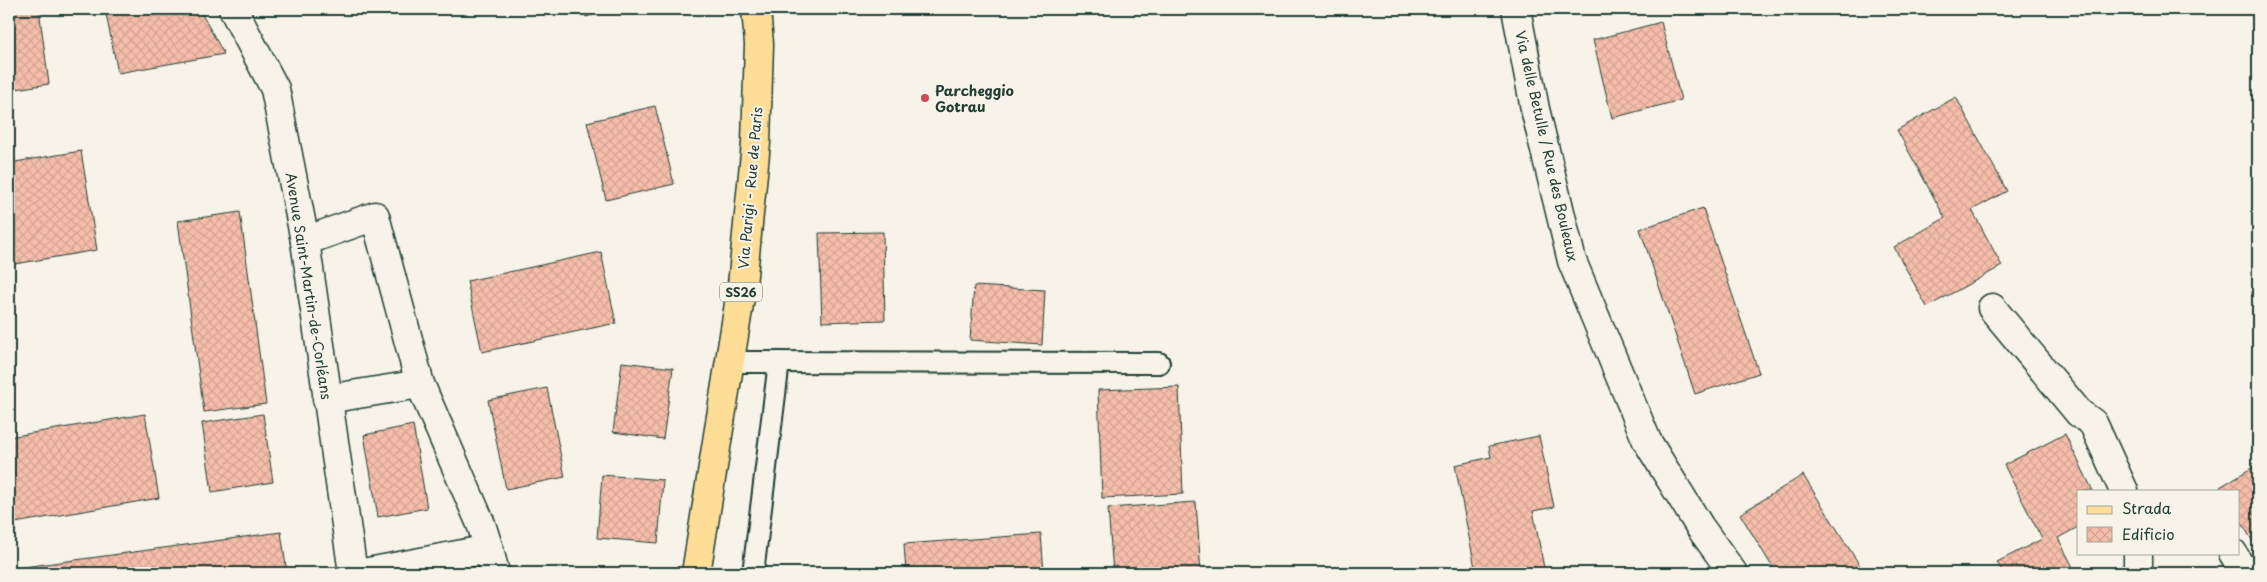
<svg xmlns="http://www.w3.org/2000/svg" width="2267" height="582" font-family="'Playpen Sans',sans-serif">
  <defs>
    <pattern id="building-cross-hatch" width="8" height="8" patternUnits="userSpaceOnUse" patternTransform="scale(1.25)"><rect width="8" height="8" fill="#f6beaa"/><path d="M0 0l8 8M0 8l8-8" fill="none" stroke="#d2a493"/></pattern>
  </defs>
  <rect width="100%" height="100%" fill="#f7f3e8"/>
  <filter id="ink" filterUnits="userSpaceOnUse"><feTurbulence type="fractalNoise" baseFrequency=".02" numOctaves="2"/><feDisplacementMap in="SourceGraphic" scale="10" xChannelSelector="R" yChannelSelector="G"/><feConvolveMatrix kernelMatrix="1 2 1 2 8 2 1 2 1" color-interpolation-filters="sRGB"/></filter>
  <g filter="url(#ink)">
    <g fill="url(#building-cross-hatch)" stroke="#1f3d34">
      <polygon points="9,9 39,9 49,84 9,90"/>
      <polygon points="105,9 199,9 224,54 118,73"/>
      <polygon points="584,9 612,9 586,17"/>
      <polygon points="1661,22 1681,100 1612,118 1593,40"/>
      <polygon points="1956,97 2007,191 1972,210 2002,266 1927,307 1894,247 1945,218 1897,130"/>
      <polygon points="655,106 674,184 606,200 587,122"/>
      <polygon points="81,151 97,250 9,265 9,163"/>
      <polygon points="1703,208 1759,373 1695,394 1640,229"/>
      <polygon points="240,212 266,404 204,412 178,221"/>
      <polygon points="883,232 885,320 822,322 819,233"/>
      <polygon points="601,252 616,323 482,352 467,281"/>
      <polygon points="974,286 1045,290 1042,345 970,340"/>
      <polygon points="622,362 673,368 663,439 613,432"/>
      <polygon points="1179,387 1183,494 1102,498 1098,390"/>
      <polygon points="547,388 565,477 506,489 488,400"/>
      <polygon points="145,414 159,498 9,524 9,437"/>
      <polygon points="263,414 273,482 212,492 202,423"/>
      <polygon points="413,425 427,508 378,517 364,435"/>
      <polygon points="2065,434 2093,491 2078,491 2078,527 2058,538 2076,573 2003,573 1997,562 2042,539 2004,465"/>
      <polygon points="1539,436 1554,507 1533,511 1545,573 1476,573 1455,465 1491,457 1489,446"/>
      <polygon points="2258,464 2258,550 2238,517 2238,491 2222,491 2220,487"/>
      <polygon points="602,475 663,480 658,543 597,538"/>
      <polygon points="1803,475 1862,569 1856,573 1776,573 1740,514"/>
      <polygon points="1196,502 1201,573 1113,573 1108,508"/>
      <polygon points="281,532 287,573 9,573 9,569"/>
      <polygon points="1041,534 1044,573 906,573 904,544"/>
    </g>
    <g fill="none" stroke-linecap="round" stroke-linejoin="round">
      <g stroke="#1f3d34" stroke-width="24">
        <g id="lane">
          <polyline points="731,362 1159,363"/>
          <polyline points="753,573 779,362"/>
        </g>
      </g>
      <g stroke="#1f3d34" stroke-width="31">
        <g id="street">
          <polyline points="1516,9 1535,109 1572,261 1647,441 1700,527 1733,573"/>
          <polyline points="305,241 375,216 420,384 481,524 489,549"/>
          <polyline points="1992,308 2079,413 2093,423 2124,491"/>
          <polyline points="327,399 420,384"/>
          <polyline points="2138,553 2138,573"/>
          <polyline points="2233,553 2243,573"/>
          <polyline points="363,573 489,549 495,573"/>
        </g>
      </g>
      <g stroke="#1f3d34" stroke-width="31">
        <polyline id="secondary" points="233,9 275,89 305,241 353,573"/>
      </g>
      <g stroke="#1f3d34" stroke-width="31">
        <polyline id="primary" points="696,573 742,285 756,143 759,44 756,9"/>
      </g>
      <use href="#lane" stroke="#f7f3e8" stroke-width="20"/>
      <use href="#street" stroke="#f7f3e8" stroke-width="28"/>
      <use href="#secondary" stroke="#f7f3e8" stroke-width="28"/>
      <use href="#primary" stroke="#fedd96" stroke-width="28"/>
    </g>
  </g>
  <circle fill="#d1495b" stroke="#f7f3e8" stroke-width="2" cx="925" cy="98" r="5"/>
  <g text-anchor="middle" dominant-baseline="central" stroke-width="4" stroke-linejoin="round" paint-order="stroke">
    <rect fill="#f7f3e8" stroke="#60746a" stroke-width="1" x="720" y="282.5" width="42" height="19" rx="4"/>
    <g font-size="12" font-weight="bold" fill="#1f3d34">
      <text x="741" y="292">SS26</text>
    </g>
    <g font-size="14" font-weight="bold" fill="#1f3d34" stroke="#f7f3e8" text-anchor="start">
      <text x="935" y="90">Parcheggio<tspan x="935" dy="16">Gotrau</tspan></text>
    </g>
    <g font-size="14" fill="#1f3d34" stroke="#f7f3e8">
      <text transform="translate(1547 146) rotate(77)">Via delle Betulle / Rue des Bouleaux</text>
      <text transform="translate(750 188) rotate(-85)">Via Parigi - Rue de Paris</text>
      <text transform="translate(309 286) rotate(81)">Avenue Saint-Martin-de-Corléans</text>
    </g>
  </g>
  <rect width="2267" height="582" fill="none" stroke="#f7f3e8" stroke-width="30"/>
  <rect x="15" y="15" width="2237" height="552" fill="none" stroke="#1f3d34" stroke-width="2" filter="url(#ink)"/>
  <rect x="2077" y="490" width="162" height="65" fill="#f7f3e8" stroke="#a1aaa0"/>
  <rect x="2087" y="506" width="25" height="8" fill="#fedd96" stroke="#a1aaa0"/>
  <text x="2122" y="514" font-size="15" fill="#1f3d34">Strada</text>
  <rect x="2087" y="527" width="25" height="15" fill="url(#building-cross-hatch)" stroke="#a1aaa0"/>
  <text x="2122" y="540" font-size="15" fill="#1f3d34">Edificio</text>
</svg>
